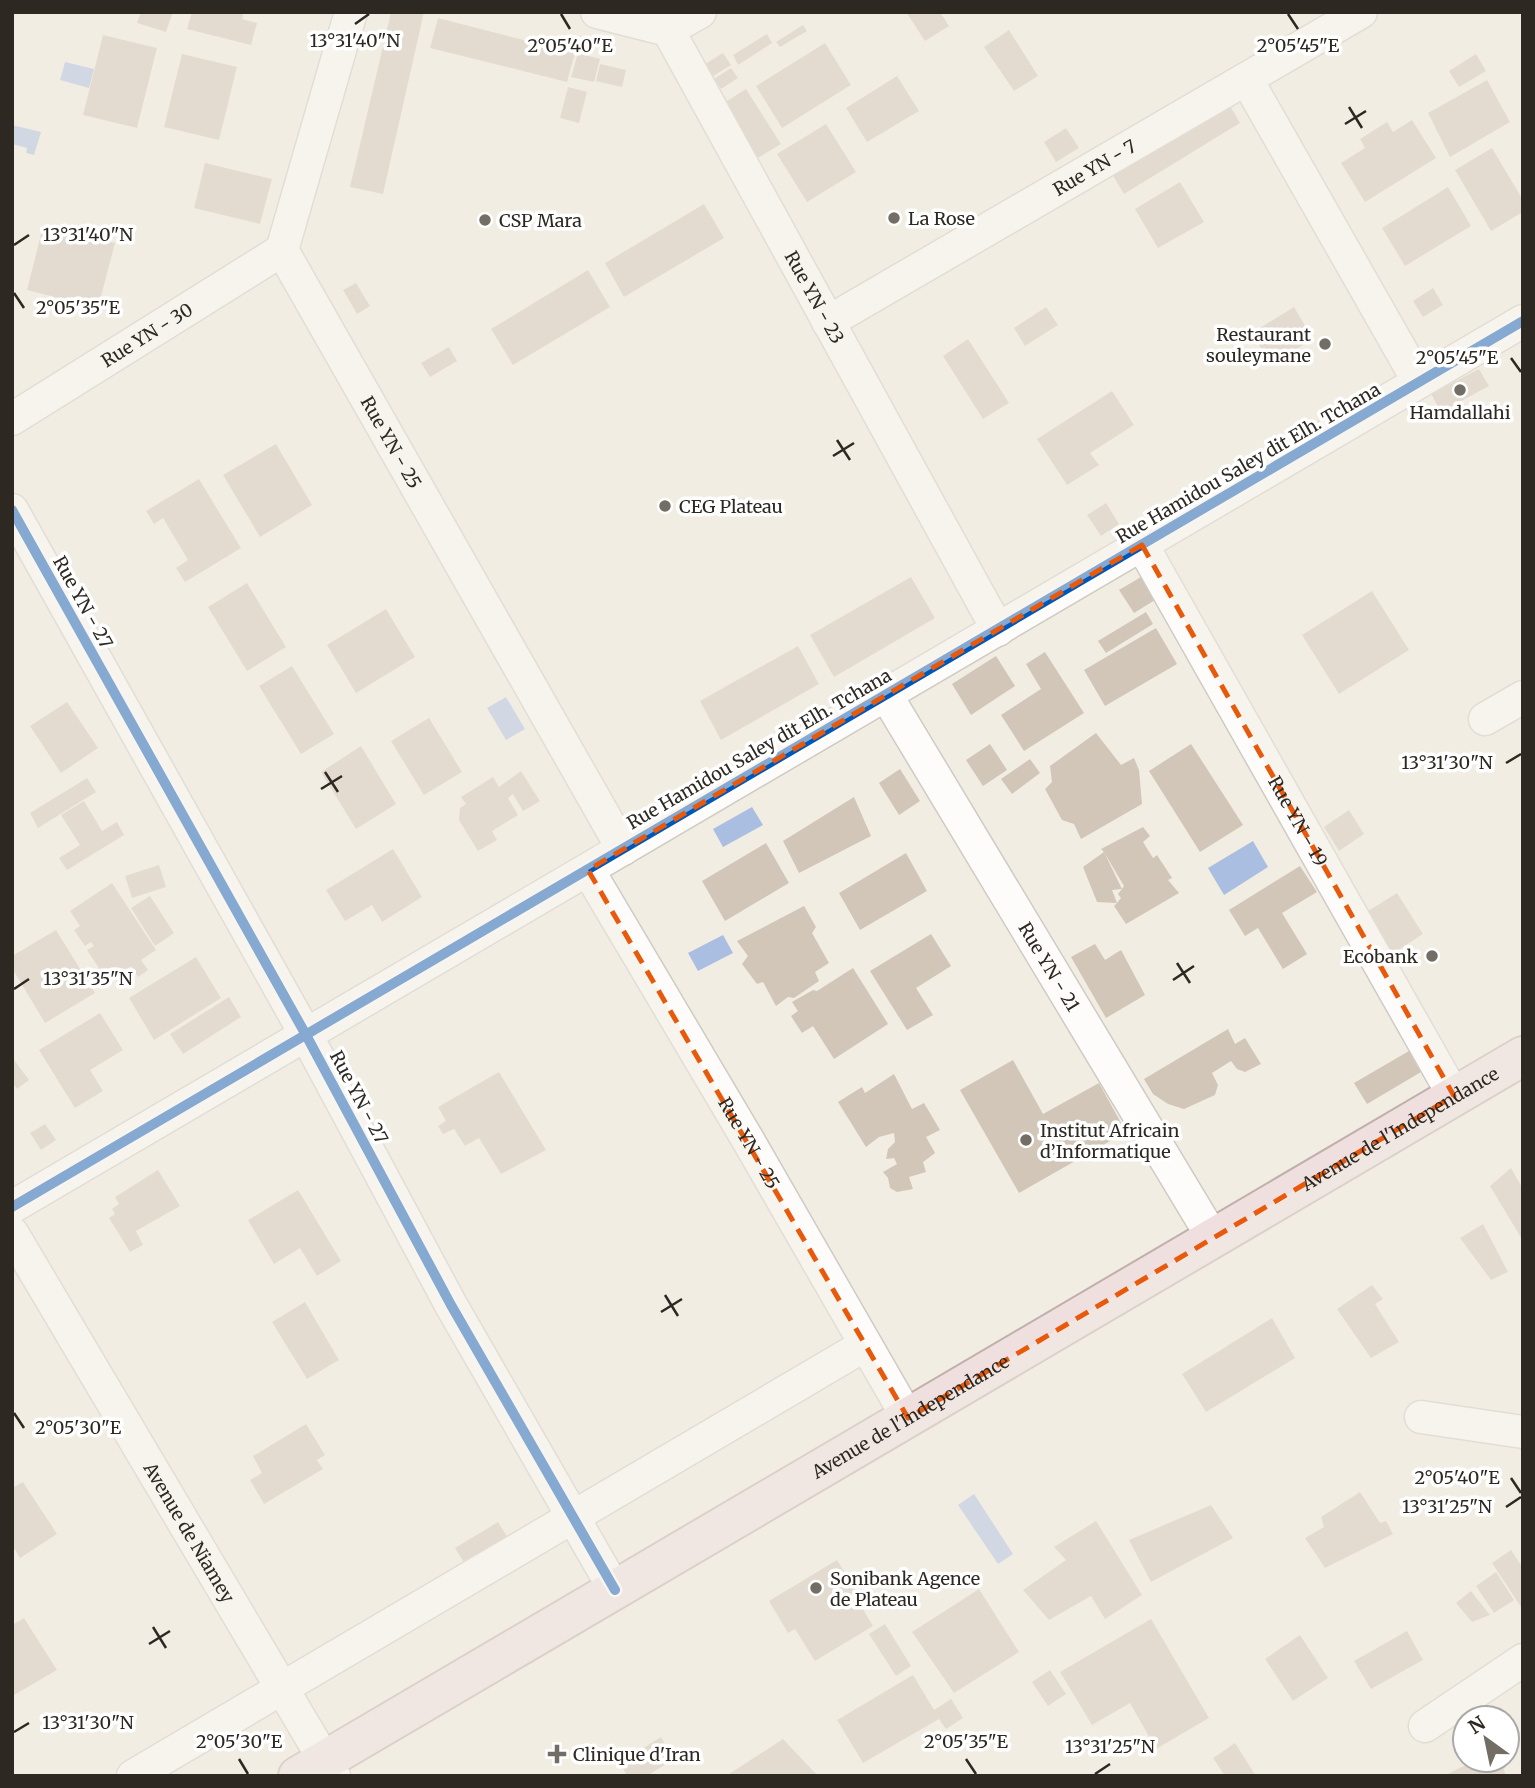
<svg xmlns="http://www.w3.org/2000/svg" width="1535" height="1788" font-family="Merriweather,serif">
  <rect width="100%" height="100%" fill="#f2ede3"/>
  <g fill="#aabee2">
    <polygon points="65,62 94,69 89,88 60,80"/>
    <polygon points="12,125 41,132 34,155 26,153 27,148 12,144"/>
    <polygon points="506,697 525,729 506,740 487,708"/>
    <polygon points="752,807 763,825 723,847 713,829"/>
    <polygon points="1253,841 1268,867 1224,895 1208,868"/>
    <polygon points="723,935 733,953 698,971 688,953"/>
    <polygon points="974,1494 1013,1554 998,1564 958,1505"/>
  </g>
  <g fill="#d1c6b8" fill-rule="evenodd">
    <polygon points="141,12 173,12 166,32 137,23"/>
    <polygon points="192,12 244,12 242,19 257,23 251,45 187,29"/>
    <polygon points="391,12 424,12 383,194 350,187"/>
    <polygon points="906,12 940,12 949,26 925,41"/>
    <polygon points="438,18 575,53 567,82 430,48"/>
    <polygon points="803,25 807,31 780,47 776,42"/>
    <polygon points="1009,30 1038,76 1014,91 984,47"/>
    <polygon points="767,34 772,43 738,65 733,55"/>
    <polygon points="103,35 157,48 137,128 83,115"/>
    <polygon points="825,43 851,85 782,128 756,86"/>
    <polygon points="578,53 600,59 594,82 571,77"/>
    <polygon points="723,53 731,65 710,78 702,66"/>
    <polygon points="182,54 237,67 219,140 164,127"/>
    <polygon points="1476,54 1486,71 1459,87 1449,71"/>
    <polygon points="600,64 626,70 622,87 596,81"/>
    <polygon points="731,68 738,78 721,89 714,79"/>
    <polygon points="897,76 919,111 867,142 846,108"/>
    <polygon points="1487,80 1510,122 1450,157 1428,113"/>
    <polygon points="568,87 587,92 579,123 560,118"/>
    <polygon points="746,89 781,144 753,161 719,106"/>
    <polygon points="1229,104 1240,123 1124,194 1112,174"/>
    <polygon points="1412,120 1436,158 1365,202 1341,163 1365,148 1360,139 1387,122 1393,132"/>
    <polygon points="826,124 856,172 807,202 777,154"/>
    <polygon points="1066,128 1079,148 1056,162 1044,142"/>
    <polygon points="1492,148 1523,200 1523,212 1491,231 1455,170"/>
    <polygon points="205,163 272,179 260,224 194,208"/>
    <polygon points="1180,182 1204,222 1158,248 1135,209"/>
    <polygon points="1448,187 1471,226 1405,266 1382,228"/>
    <polygon points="704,204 724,238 624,297 605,263"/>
    <polygon points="43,226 115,243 98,308 27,290"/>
    <polygon points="588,270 610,307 513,365 491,329"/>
    <polygon points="356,283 370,306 357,314 343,290"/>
    <polygon points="1433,288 1443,305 1423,317 1413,301"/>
    <polygon points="1046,307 1058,325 1025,346 1014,328"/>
    <polygon points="1294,307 1313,339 1271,365 1252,333"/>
    <polygon points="968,339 1009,403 983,419 943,356"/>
    <polygon points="449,347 457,361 430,377 421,363"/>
    <polygon points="1479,369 1489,386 1441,412 1431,394"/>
    <polygon points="1112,391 1134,425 1090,453 1099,465 1067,485 1037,439"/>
    <polygon points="276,444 312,505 260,537 223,475"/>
    <polygon points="199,479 241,548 185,582 176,568 188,560 163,518 154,524 146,511"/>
    <polygon points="1106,503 1119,524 1101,536 1087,515"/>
    <polygon points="911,577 935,618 834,677 810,635"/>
    <polygon points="1141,577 1155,600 1134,613 1119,590"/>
    <polygon points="247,583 286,647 247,671 208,607"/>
    <polygon points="1372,591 1409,650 1339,694 1302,635"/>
    <polygon points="386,609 415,657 356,693 327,645"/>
    <polygon points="1146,612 1153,624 1106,653 1098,641"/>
    <polygon points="1156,628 1177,664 1105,706 1084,670"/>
    <polygon points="798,646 819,684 721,740 700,701"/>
    <polygon points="1045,652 1084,713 1024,751 1001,715 1041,689 1026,664"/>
    <polygon points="996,656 1015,686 971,715 952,684"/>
    <polygon points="292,666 334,734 301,754 259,686"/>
    <polygon points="67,702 98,748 61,773 30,726"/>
    <polygon points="429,718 462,772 424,795 391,741"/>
    <polygon points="1096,733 1121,765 1134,758 1139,770 1142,804 1081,839 1074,824 1062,820 1045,789 1052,782 1050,766"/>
    <polygon points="990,744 1007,770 983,786 966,760"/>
    <polygon points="1191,744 1243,825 1200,852 1149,771"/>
    <polygon points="361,746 396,804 356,829 321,772"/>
    <polygon points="1030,759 1040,773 1012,794 1001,779"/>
    <polygon points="900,769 920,801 899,815 879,783"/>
    <polygon points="521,771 540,801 523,811 513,794 508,798 518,815 492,831 497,840 478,851 459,820 460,808 466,804 461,797 493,777 499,787"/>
    <polygon points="87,778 96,792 38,828 30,813"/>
    <polygon points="854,797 871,836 799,873 783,841"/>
    <polygon points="84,801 102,831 117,822 124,835 67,870 59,858 80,845 61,815"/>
    <polygon points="1349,810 1364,834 1339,851 1324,827"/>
    <path d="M1143,827L1150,836L1143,842L1153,858L1157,855L1172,878L1168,880L1179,893L1126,924L1114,906L1117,903L1097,902L1083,867L1104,852L1101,849ZM1104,852L1124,886L1122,889L1118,894L1121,898L1117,903L1112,890L1122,889Z"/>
    <polygon points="766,843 789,883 725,921 702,881"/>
    <polygon points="393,849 422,897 382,922 372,905 345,921 326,890"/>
    <polygon points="906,853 927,891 860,930 839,893"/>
    <polygon points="159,865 166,887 132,898 125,876"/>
    <polygon points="1300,866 1317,892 1282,913 1307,954 1283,969 1258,928 1245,936 1229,910"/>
    <polygon points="112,883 156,950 141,960 148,970 138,977 131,966 123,972 129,982 120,987 114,978 108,982 87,950 94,946 91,942 85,946 74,930 80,926 70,911"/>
    <polygon points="1397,893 1423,934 1383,960 1357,918"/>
    <polygon points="150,896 174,933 155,946 131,908"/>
    <polygon points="804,906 816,927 812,933 829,963 815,972 819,981 794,998 788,997 776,1006 763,982 757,984 742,964 748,956 737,941"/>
    <polygon points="56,930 95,993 45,1023 12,968 12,956"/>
    <polygon points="931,934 951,966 916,988 933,1015 907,1030 870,971"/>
    <polygon points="1095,944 1105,960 1121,950 1145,995 1106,1018 1071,957"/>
    <polygon points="196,957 221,998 154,1040 129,998"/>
    <polygon points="853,968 888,1024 834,1059 813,1026 802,1033 791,1016 798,1011 792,1002 813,990 817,991"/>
    <polygon points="229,997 241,1017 183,1054 170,1034"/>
    <polygon points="100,1013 123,1050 90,1070 103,1091 75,1108 39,1050"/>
    <polygon points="1228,1029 1235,1044 1245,1038 1261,1064 1245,1072 1237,1069 1231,1061 1212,1073 1218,1085 1215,1095 1184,1109 1168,1104 1153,1094 1144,1079"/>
    <polygon points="1409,1051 1421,1072 1367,1104 1354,1083"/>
    <polygon points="12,1057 29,1080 17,1089 12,1082"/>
    <polygon points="1013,1060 1043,1114 1099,1083 1126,1132 1019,1193 960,1090"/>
    <polygon points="499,1072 546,1150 501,1174 479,1138 465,1146 454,1129 443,1134 438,1126 446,1121 438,1107"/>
    <polygon points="894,1074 912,1109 924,1103 940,1130 926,1137 935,1153 923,1162 926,1172 909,1177 913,1189 897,1192 890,1188 888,1178 883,1172 897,1164 894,1158 886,1159 888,1149 895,1142 894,1133 879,1137 866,1147 838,1102 862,1087 865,1093"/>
    <polygon points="45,1124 56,1140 41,1150 30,1133"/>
    <polygon points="1511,1168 1523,1189 1523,1241 1490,1186"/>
    <polygon points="158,1170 180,1206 136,1231 143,1245 130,1252 109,1218 115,1214 112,1209 119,1204 115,1197"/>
    <polygon points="298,1190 341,1261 317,1276 300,1248 274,1264 248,1220"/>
    <polygon points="1483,1224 1508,1272 1491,1280 1460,1238"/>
    <polygon points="1372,1285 1383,1299 1375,1304 1399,1342 1371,1358 1337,1309"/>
    <polygon points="305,1302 339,1360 307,1379 272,1322"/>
    <polygon points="1272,1318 1295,1358 1206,1412 1182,1374"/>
    <polygon points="306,1424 325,1455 317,1460 323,1469 264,1504 250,1480 262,1473 253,1456"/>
    <polygon points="23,1482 57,1534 20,1558 12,1545 12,1488"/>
    <polygon points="1360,1492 1380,1523 1386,1521 1393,1534 1325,1568 1305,1538 1324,1527 1321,1517"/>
    <polygon points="1211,1505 1233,1538 1151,1582 1129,1540"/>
    <polygon points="1096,1521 1142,1595 1105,1619 1091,1596 1049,1620 1023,1590 1066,1560 1054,1547"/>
    <polygon points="498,1522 510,1541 467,1567 455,1548"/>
    <polygon points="1511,1550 1523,1568 1523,1610 1492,1563"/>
    <polygon points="837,1560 858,1594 855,1596 873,1626 815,1661 795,1629 788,1633 769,1601"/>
    <polygon points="1496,1572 1514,1600 1494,1613 1476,1586"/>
    <polygon points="979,1589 1019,1652 954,1693 912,1632"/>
    <polygon points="1471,1591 1490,1615 1472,1622 1456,1603"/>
    <polygon points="24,1618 57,1670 14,1695 12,1692 12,1625"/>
    <polygon points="1151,1619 1209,1718 1156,1749 1130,1703 1092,1725 1060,1672"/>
    <polygon points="885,1624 911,1666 896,1676 869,1634"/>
    <polygon points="1407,1631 1423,1660 1371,1689 1354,1661"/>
    <polygon points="1300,1635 1328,1678 1293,1701 1265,1659"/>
    <polygon points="1050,1670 1066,1694 1048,1706 1032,1682"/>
    <polygon points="913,1675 934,1710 951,1699 963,1718 946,1729 939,1719 863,1763 837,1720"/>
    <polygon points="661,1737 674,1759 647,1776 627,1776 620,1763"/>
    <polygon points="783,1739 818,1776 726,1776"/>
    <polygon points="1235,1743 1256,1776 1225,1776 1213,1758"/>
    <polygon points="1475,1760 1501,1760 1506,1776 1444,1776"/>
  </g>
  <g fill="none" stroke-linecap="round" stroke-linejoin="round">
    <g stroke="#cfcbc3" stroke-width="35">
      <g id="street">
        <path id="s1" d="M351,12L282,250L623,849"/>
        <path id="s2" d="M597,12L668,30L998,630"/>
        <polyline points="668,30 700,12"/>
        <polyline points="1247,80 1419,382"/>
        <path id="s3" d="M828,322L1361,12"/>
        <path id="s4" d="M12,419L282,250"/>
        <polyline points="12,510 306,1035 451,1305 615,1590"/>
        <path id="s5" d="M1142,545L1454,1096"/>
        <path id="s6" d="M886,695L1213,1238"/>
        <polyline points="1485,719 1523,697"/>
        <path id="s7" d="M588,870L748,1140L908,1418"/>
        <polyline points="12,1207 1523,321"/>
        <path id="s8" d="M12,1233L334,1776"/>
        <polyline points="1421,1417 1523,1432"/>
        <polyline points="1425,1726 1523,1660"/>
        <polyline points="133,1776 865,1345"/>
      </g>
    </g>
    <g stroke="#c0afab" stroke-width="42">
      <g id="highway">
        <path id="s9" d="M298,1776L1523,1056"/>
      </g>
    </g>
    <use href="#street" stroke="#fdfcfb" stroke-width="32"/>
    <use href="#highway" stroke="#efdfdf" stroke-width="38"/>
    <g stroke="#fff" stroke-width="15">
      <g id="cycleway">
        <polyline points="12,510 306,1035 451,1305 615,1590"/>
        <polyline points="12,1207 1523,321"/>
      </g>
    </g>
    <use href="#cycleway" stroke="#0057b8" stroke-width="10"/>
  </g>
  <path d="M0 0H1535V1788H0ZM1142,545L1454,1096L908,1418L588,870Z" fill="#f2ede3" fill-opacity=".55" fill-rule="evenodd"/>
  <path fill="none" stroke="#e8590c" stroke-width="5" stroke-dasharray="14 9" stroke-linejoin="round" d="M1142,545L1454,1096L908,1418L588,870Z"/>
  <path fill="none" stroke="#2d2922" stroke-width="2.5" d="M561,14L570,29M1288,14L1298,29M355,24L369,14M1349,107L1362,128M1345,124L1366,111M14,245L29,235M14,293L24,308M1511,358L1521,372M837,440L850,460M833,456L854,443M1506,763L1521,754M325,772L338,792M321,789L342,776M1177,963L1190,983M1173,980L1194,966M14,989L29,979M665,1295L678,1316M661,1312L682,1299M14,1413L24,1428M1511,1478L1521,1493M1506,1507L1521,1497M153,1627L166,1648M149,1644L170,1631M14,1732L29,1723M239,1759L248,1774M966,1759L976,1774M1095,1774L1110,1764"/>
  <g fill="#726e66" stroke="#fff" stroke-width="2.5">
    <circle cx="894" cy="218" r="7"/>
    <circle cx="485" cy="220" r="7"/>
    <circle cx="1325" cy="344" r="7"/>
    <circle cx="1460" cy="390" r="7"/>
    <circle cx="665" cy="506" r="7"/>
    <circle cx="1432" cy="956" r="7"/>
    <circle cx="1026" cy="1140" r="7"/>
    <circle cx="816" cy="1588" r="7"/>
    <path d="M553.5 1743.5h7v7h7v7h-7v7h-7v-7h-7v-7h7z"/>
  </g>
  <g text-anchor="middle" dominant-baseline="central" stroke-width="7" stroke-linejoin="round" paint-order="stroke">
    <g font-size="18" fill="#2d2922" stroke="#fff">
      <text stroke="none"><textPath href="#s3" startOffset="308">Rue YN - 7</textPath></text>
      <text stroke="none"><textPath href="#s2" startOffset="378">Rue YN - 23</textPath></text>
      <text stroke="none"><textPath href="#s4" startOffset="159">Rue YN - 30</textPath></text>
      <text stroke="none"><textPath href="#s1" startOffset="469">Rue YN - 25</textPath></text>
      <text transform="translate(1248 463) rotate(-30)">Rue Hamidou Saley dit Elh. Tchana</text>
      <text transform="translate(83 602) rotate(61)">Rue YN - 27</text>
      <text transform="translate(759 749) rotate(-30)">Rue Hamidou Saley dit Elh. Tchana</text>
      <text stroke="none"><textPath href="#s5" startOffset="317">Rue YN - 19</textPath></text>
      <text stroke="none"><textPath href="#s6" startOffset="317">Rue YN - 21</textPath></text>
      <text transform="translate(359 1097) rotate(62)">Rue YN - 27</text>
      <text stroke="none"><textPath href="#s9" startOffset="1278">Avenue de l'Independance</textPath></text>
      <text stroke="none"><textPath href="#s7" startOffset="317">Rue YN - 25</textPath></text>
      <text stroke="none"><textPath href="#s9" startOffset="710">Avenue de l'Independance</textPath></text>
      <text stroke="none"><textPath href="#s8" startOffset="348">Avenue de Niamey</textPath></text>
    </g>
    <g font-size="18" fill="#2d2922" stroke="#fff" text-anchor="start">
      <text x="908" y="218">La Rose</text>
      <text x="499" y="220">CSP Mara</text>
      <text x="1311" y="334" text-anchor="end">Restaurant<tspan x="1311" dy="21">souleymane</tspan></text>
      <text x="1460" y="412" text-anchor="middle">Hamdallahi</text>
      <text x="679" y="506">CEG Plateau</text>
      <text x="1418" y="956" text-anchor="end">Ecobank</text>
      <text x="1040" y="1130">Institut Africain<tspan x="1040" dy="21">d’Informatique</tspan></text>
      <text x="830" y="1578">Sonibank Agence<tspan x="830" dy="21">de Plateau</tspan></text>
      <text x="573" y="1754">Clinique d'Iran</text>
    </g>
  </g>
  <g font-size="18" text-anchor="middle" fill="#2d2922" stroke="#fff" stroke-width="7" stroke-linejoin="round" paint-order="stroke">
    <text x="355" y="47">13°31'40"N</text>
    <text x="570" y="52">2°05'40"E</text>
    <text x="1298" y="52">2°05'45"E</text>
    <text x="88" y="241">13°31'40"N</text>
    <text x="78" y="314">2°05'35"E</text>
    <text x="1457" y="364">2°05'45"E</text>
    <text x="1447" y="769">13°31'30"N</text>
    <text x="88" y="985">13°31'35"N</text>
    <text x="78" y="1434">2°05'30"E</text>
    <text x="1457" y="1484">2°05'40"E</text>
    <text x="1447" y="1513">13°31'25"N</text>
    <text x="88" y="1729">13°31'30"N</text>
    <text x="239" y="1748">2°05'30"E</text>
    <text x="966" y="1748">2°05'35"E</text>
    <text x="1110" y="1753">13°31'25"N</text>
  </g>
  <rect width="1535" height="1788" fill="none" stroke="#2d2922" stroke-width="28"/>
  <g transform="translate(1486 1739) rotate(327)"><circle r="33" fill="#ffffff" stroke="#aba9a7" stroke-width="2"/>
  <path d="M0-5L12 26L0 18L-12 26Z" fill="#726e66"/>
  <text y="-10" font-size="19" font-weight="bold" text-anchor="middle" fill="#2d2922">N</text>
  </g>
</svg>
